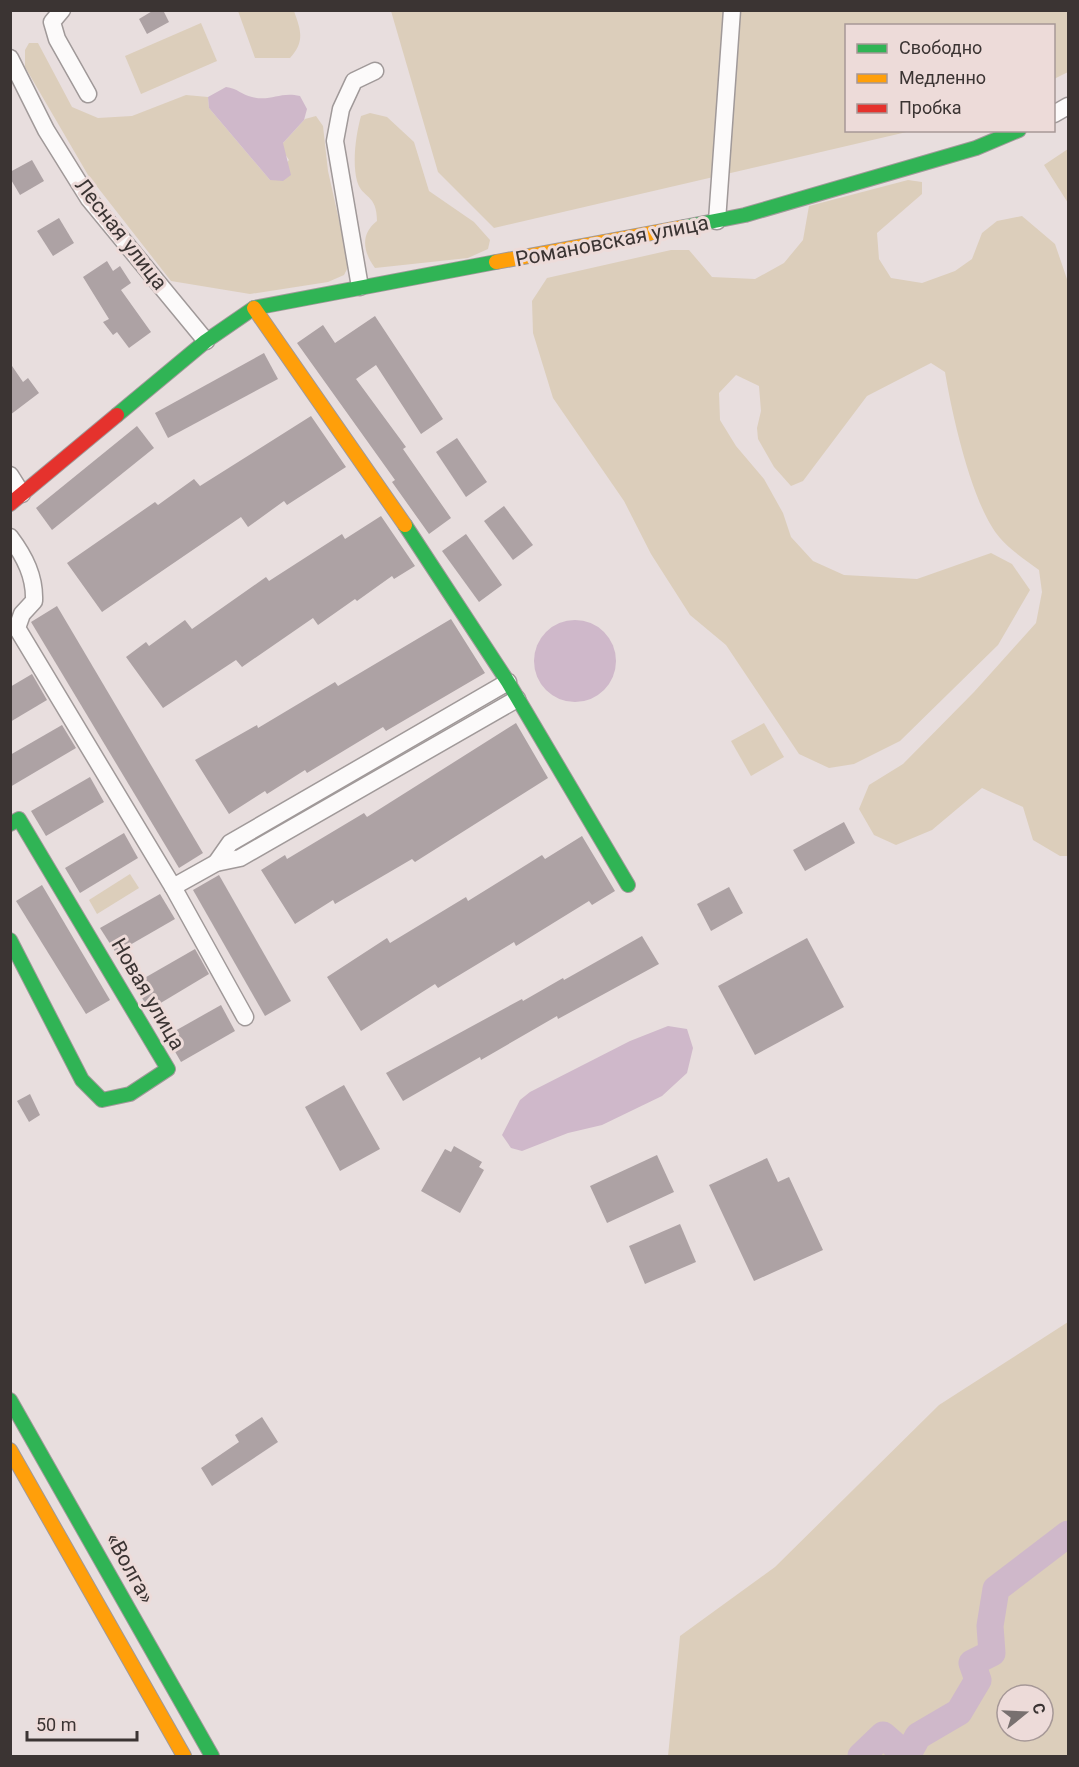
<svg xmlns="http://www.w3.org/2000/svg" width="1079" height="1767" font-family="Roboto,sans-serif">
  <rect width="100%" height="100%" fill="#e8dede"/>
  <g fill="#dccebb" fill-rule="evenodd">
    <path d="M238,11H294C301,31 305,41 290,58H255Z"/>
    <polygon points="391,11 1068,11 1068,72 1054,79 1054,26 846,26 846,130 911,131 494,228 438,172"/>
    <polygon points="201,23 217,61 141,94 125,56"/>
    <polygon points="29,43 38,43 72,107 98,118 132,116 186,95 208,97 209,108 270,180 289,160 283,151 283,143 305,119 316,116 323,126 328,171 349,265 344,275 328,282 250,294 171,281 88,175 25,67 25,50"/>
    <path d="M370,113L387,117L414,142L429,191L474,222L490,240L488,249L468,258L375,268C363,252 360,234 377,221C377,193 362,199 357,181C352,162 356,134 361,116Z"/>
    <polygon points="1068,149 1068,203 1044,165"/>
    <path d="M908,180L922,182V194L877,233L879,259L891,278L922,283L955,271L972,259L982,233L997,221L1022,216L1055,244L1068,282V856H1060L1033,840L1023,807L982,788L932,830L896,845L874,835L859,809L869,785L903,764L974,692L1036,623L1042,592L1039,570C1026,560 1010,550 1000,538C972,506 952,414 945,372L931,363L867,396L803,481L791,486L774,467L758,439L757,428L761,411L759,386L736,375L719,393L720,420L736,446L764,479L783,513L791,537L813,561L844,575L917,579L991,553L1012,564L1030,590L998,645L900,741L854,764L829,768L799,754L726,645L690,615L651,554L624,501L553,398L533,333L532,301L547,278L671,250H689L712,277L755,279L784,263L803,240L809,206Z"/>
    <polygon points="764,723 784,757 751,776 731,741"/>
    <polygon points="130,874 139,888 97,914 89,900"/>
    <path d="M1068,1322V1756H668L680,1636L775,1567L939,1405ZM1007,1695H1043V1731H1007Z"/>
  </g>
  <g fill="#cfb8ca">
    <path d="M226,87C237,88 242,95 252,97C271,102 280,91 300,96L307,109L304,120L283,143L291,175L283,181L270,180L209,108L208,97Z"/>
    <circle cx="575" cy="661" r="41"/>
    <polygon points="668,1026 687,1029 693,1048 687,1073 662,1096 602,1125 568,1133 522,1151 511,1148 502,1135 520,1100 530,1092 630,1041"/>
  </g>
  <g fill="none" stroke-linecap="round" stroke-linejoin="round">
    <polyline stroke="#cfb8ca" stroke-width="27" points="861,1756 883,1735 907,1756 918,1736 959,1712 978,1680 972,1663 992,1653 990,1626 996,1589 1068,1534"/>
  </g>
  <g fill="#ada2a4">
    <polygon points="154,10 163,10 169,22 147,34 139,19"/>
    <polygon points="32,160 44,181 20,195 10,178 10,172"/>
    <polygon points="59,218 74,243 53,256 37,231"/>
    <polygon points="107,261 113,271 120,266 131,283 121,290 151,332 129,348 117,332 113,335 103,322 109,319 83,277"/>
    <polygon points="375,316 443,419 421,434 376,365 356,379 406,447 403,449 451,518 429,534 392,482 395,480 297,343 323,325 335,343"/>
    <polygon points="264,353 278,379 168,438 155,413"/>
    <polygon points="10,363 23,382 28,378 39,393 10,415"/>
    <polygon points="311,416 346,467 287,505 284,501 248,527 241,517 102,612 67,563 155,502 158,505 194,479 200,486"/>
    <polygon points="137,426 154,448 52,530 36,508"/>
    <polygon points="457,438 487,482 466,497 436,452"/>
    <polygon points="504,506 533,545 513,560 484,521"/>
    <polygon points="381,516 415,566 394,579 392,576 357,601 355,599 318,625 313,618 242,667 236,660 163,708 126,657 146,642 149,646 185,620 192,629 266,577 269,581 342,534 345,539"/>
    <polygon points="466,534 502,585 479,602 442,551"/>
    <polygon points="57,606 203,853 179,868 31,622"/>
    <polygon points="451,619 485,673 386,731 383,727 307,773 305,770 267,794 265,791 229,814 195,760 257,725 258,728 335,682 338,686"/>
    <polygon points="32,674 47,700 10,722 10,687"/>
    <polygon points="516,723 548,778 415,862 412,859 335,904 333,900 295,924 261,870 285,855 287,859 364,813 367,817"/>
    <polygon points="62,725 76,748 10,787 10,755"/>
    <polygon points="90,777 104,802 46,836 31,811"/>
    <polygon points="844,822 855,843 805,871 793,850"/>
    <polygon points="124,833 138,858 80,893 65,868"/>
    <polygon points="582,836 615,891 592,905 589,901 516,946 514,942 438,988 435,984 361,1031 327,977 387,938 390,943 466,897 468,901 542,855 545,859"/>
    <polygon points="219,875 291,1001 265,1016 193,890"/>
    <polygon points="42,885 110,1000 86,1014 16,901"/>
    <polygon points="729,887 743,913 711,931 697,904"/>
    <polygon points="160,894 175,919 116,953 100,928"/>
    <polygon points="642,936 659,964 558,1019 557,1016 481,1060 480,1057 403,1101 386,1073 522,999 523,1001 563,978 564,980"/>
    <polygon points="807,938 844,1007 755,1055 718,986"/>
    <polygon points="195,949 209,974 149,1010 134,984"/>
    <polygon points="221,1005 235,1031 181,1062 166,1036"/>
    <polygon points="344,1085 380,1149 340,1171 305,1107"/>
    <polygon points="30,1094 40,1115 29,1122 17,1101"/>
    <polygon points="454,1146 482,1162 479,1167 484,1170 460,1213 421,1191 445,1149 451,1152"/>
    <polygon points="657,1155 674,1192 607,1223 590,1186"/>
    <polygon points="767,1158 778,1182 789,1177 823,1250 754,1281 709,1185"/>
    <polygon points="680,1224 696,1262 645,1284 629,1246"/>
    <polygon points="262,1417 278,1442 212,1486 201,1468 239,1442 235,1435"/>
  </g>
  <g fill="none" stroke-linecap="round" stroke-linejoin="round">
    <g stroke="#a09999" stroke-width="19">
      <g id="street">
        <polyline points="62,10 52,22 57,39 88,94"/>
        <polyline points="10,58 46,130 89,199 206,341"/>
        <polyline points="1054,114 1068,106"/>
        <polyline points="717,221 732,10"/>
        <polyline points="360,287 335,141 341,109 354,81 375,71"/>
        <polyline points="10,475 22,494"/>
        <path d="M10,537C25,557 35,577 34,601L22,614L17,628L173,887L245,1017"/>
        <polyline points="216,863 230,843 508,682"/>
        <polyline points="173,887 216,863 240,858 517,699"/>
      </g>
    </g>
    <g stroke="#a09999" stroke-width="16">
      <g id="fast">
        <polyline points="684,227 745,215 976,148 1019,130"/>
        <polyline points="117,415 206,341 254,308 496,262"/>
        <polyline points="405,525 508,682 628,885"/>
        <polyline points="10,824 19,819 168,1069 130,1094 102,1100 82,1080 10,940"/>
        <polyline points="10,1400 212,1756"/>
      </g>
    </g>
    <g stroke="#a09999" stroke-width="16">
      <g id="slow">
        <polyline points="496,262 684,227"/>
        <polyline points="254,308 405,525"/>
        <polyline points="10,1450 184,1756"/>
      </g>
    </g>
    <g stroke="#a09999" stroke-width="16">
      <polyline id="jam" points="10,504 117,415"/>
    </g>
    <use href="#street" stroke="#fcfafa" stroke-width="16"/>
    <use href="#fast" stroke="#30b455" stroke-width="14"/>
    <use href="#slow" stroke="#ff9f0a" stroke-width="14"/>
    <use href="#jam" stroke="#e5322d" stroke-width="14"/>
  </g>
  <g text-anchor="middle" dominant-baseline="central" stroke-width="6" stroke-linejoin="round" paint-order="stroke">
    <g font-size="21" fill="#3b3433" stroke="#eddbd9">
      <text transform="translate(121 234) rotate(52)">Лесная улица</text>
      <text transform="translate(612 241) rotate(-11)">Романовская улица</text>
      <text transform="translate(148 994) rotate(60)">Новая улица</text>
      <text transform="translate(130 1568) rotate(61)">«Волга»</text>
    </g>
  </g>
  <rect width="1079" height="1767" fill="none" stroke="#3b3433" stroke-width="24"/>
  <rect x="845" y="24" width="210" height="108" fill="#eddbd9" stroke="#a69897" stroke-width="1.5"/>
  <rect x="857" y="44" width="30" height="9" fill="#30b455" stroke="#a69897" stroke-width="1.5"/>
  <text x="899" y="54" font-size="18" fill="#3b3433">Свободно</text>
  <rect x="857" y="74" width="30" height="9" fill="#ff9f0a" stroke="#a69897" stroke-width="1.5"/>
  <text x="899" y="84" font-size="18" fill="#3b3433">Медленно</text>
  <rect x="857" y="104" width="30" height="9" fill="#e5322d" stroke="#a69897" stroke-width="1.5"/>
  <text x="899" y="114" font-size="18" fill="#3b3433">Пробка</text>
  <g transform="translate(1025 1713) rotate(72)"><circle r="28" fill="#eddbd9" stroke="#a69897" stroke-width="1.5"/>
  <path d="M0-4.5L10 22L0 15L-10 22Z" fill="#78706f"/>
  <text y="-9" font-size="16" font-weight="bold" text-anchor="middle" fill="#3b3433">С</text>
  </g>
  <path d="M27 1731v9h110v-9" fill="none" stroke="#3b3433" stroke-width="3"/>
  <text x="36" y="1731" font-size="18" fill="#3b3433" stroke="#eddbd9" stroke-width="4.5" paint-order="stroke">50 m</text>
</svg>
